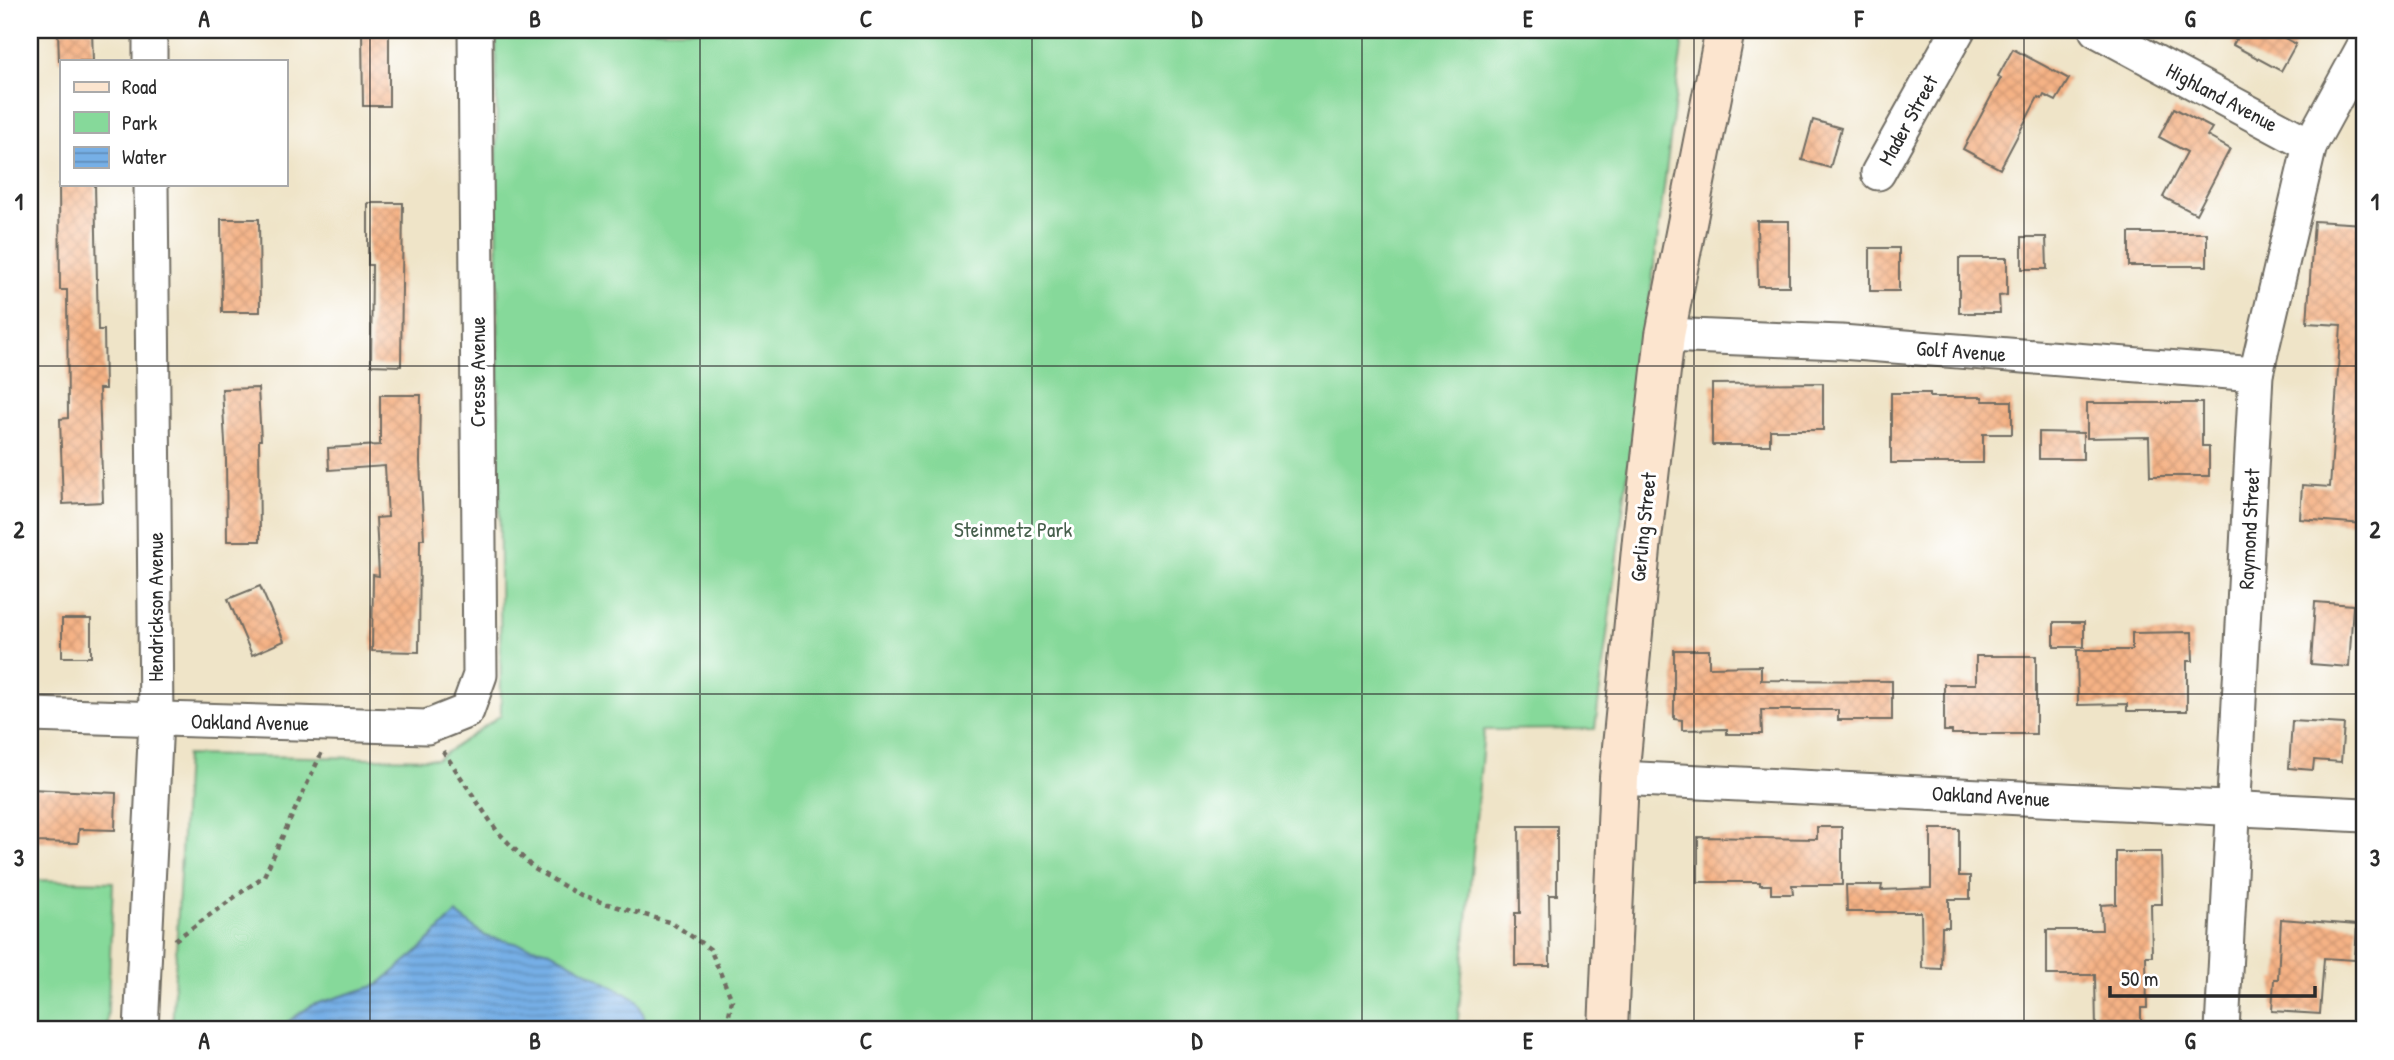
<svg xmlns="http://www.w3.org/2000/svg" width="2394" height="1060" font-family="'Patrick Hand',sans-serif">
  <defs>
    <pattern id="water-rules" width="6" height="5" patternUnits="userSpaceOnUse" patternTransform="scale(1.75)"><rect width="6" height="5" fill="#76afe6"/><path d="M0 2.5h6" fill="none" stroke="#618fbb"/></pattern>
    <pattern id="building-cross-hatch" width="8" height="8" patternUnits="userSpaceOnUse" patternTransform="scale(1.75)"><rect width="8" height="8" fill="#f5b285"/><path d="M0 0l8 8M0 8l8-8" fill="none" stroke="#d29973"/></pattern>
  </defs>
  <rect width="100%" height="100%" fill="#fff"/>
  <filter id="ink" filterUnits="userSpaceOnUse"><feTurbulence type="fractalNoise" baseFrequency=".0143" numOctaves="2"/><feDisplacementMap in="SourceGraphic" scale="14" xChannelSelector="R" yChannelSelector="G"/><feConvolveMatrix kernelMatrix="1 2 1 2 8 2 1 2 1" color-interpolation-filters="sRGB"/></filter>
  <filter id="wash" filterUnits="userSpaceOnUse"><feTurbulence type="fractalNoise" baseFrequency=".00686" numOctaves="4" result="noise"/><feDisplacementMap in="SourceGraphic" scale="28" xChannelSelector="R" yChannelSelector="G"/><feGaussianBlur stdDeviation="1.57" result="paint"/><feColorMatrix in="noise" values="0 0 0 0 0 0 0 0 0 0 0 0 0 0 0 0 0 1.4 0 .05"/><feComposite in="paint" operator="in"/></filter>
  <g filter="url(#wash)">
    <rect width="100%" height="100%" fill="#efe4c8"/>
    <g fill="#86d99a" stroke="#588262" stroke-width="2">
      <polygon points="496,30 1684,30 1595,729 1484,730 1457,1030 172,1030 186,755 437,759 501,715"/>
      <polygon points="30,880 113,882 107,1030 30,1030"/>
    </g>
    <polygon fill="url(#water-rules)" stroke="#506d88" stroke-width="2" points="456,913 485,936 550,951 637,1000 650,1030 276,1030 312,1005 378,985 424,946"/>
    <g id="blocks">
      <g fill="url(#building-cross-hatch)">
        <polygon points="58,30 92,30 93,61 59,61"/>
        <polygon points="362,30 389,30 389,106 363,106"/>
        <polygon points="2241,30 2270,30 2296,44 2281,71 2233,45"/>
        <polygon points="2013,49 2069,79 2056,101 2044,95 2042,99 2038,97 2000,169 1963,149 2001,78 1998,76"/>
        <polygon points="2174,108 2212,128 2207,136 2230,149 2196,214 2163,197 2187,152 2159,137"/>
        <polygon points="1813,120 1841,128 1830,168 1802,160"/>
        <polygon points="59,184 95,184 98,330 104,330 105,389 99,389 103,502 63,504 60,419 68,418 67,290 60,290"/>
        <polygon points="368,203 403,203 401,366 371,365 372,265 368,265"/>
        <polygon points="221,219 259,219 260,312 222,312"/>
        <polygon points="1757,221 1789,221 1789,286 1758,286"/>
        <polygon points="2314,221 2364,224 2364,524 2300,519 2302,485 2330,487 2341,325 2307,323"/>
        <rect x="2129" y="233" width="78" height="33"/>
        <polygon points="2022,237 2046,237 2047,269 2022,269"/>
        <rect x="1870" y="248" width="29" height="43"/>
        <polygon points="1959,258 2007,258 2007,295 1999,296 2000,313 1959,313"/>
        <polygon points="1823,383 1823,430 1770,430 1770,445 1712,445 1712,384"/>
        <polygon points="258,388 261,440 259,440 260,541 227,541 226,460 222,389"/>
        <polygon points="1891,393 1930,393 1930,397 1982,397 1983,401 2012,401 2012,434 1983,434 1983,463 1891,463"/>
        <polygon points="380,395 421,395 420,462 424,539 420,539 419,652 372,651 373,575 379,576 376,518 388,517 385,466 329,470 328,448 380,445"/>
        <polygon points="2087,403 2202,403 2202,446 2209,446 2209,476 2150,476 2149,437 2087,438"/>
        <polygon points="2039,432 2083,433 2083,459 2039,459"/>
        <polygon points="260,586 284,641 252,655 228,599"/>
        <polygon points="2315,602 2353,605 2349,667 2311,664"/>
        <rect x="62" y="619" width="29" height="38"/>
        <rect x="2054" y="622" width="30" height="25"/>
        <polygon points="2192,632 2193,661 2187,661 2187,711 2127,711 2127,704 2078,705 2077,650 2132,650 2132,633"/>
        <polygon points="1674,650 1709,650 1709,667 1761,666 1761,680 1892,681 1892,720 1838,720 1838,710 1761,710 1762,734 1727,734 1727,729 1682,730 1682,720 1674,719"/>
        <polygon points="1976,656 2036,656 2036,734 1952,734 1952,731 1944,731 1944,684 1976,684"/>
        <polygon points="2292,721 2344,724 2341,762 2314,760 2313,770 2289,768"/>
        <polygon points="30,789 116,793 115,830 79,829 78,843 30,842"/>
        <polygon points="1519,826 1557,826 1557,895 1549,895 1550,966 1515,966 1515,913 1520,913"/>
        <polygon points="1817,827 1842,827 1842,885 1792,885 1793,894 1771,894 1771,885 1760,885 1760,882 1698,882 1698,837 1817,839"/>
        <polygon points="1931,829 1959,829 1959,876 1970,876 1970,899 1949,899 1949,927 1942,927 1941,969 1922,968 1921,912 1847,912 1846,885 1882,885 1881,890 1931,888"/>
        <polygon points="2116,852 2161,852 2162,904 2151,904 2152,956 2146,956 2147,1008 2141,1008 2141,1030 2096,1030 2095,975 2047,975 2047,930 2102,930 2101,905 2116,904"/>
        <polygon points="2281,919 2357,925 2355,960 2324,958 2320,1014 2272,1011 2274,979 2278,979"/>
      </g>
    </g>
  </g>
  <g filter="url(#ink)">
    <use href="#blocks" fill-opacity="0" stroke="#706c62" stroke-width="2"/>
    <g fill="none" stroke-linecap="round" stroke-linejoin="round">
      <g stroke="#706c62" stroke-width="37">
        <g id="street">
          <polyline points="150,30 150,61"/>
          <polyline points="2096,30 2310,145"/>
          <polyline points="1878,173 1958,30"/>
          <polyline points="1665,335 1841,342 2256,374"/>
          <polyline points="30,715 427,727 467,711 480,675 475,30"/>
          <polyline points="1619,778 2364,815"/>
          <polyline points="141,1030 156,720 151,184"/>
          <polyline points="2222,1030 2256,374 2310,145 2364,46"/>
        </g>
      </g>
      <g stroke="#706c62" stroke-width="42">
        <polyline id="secondary" points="1608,1030 1619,778 1642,539 1665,335 1725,30"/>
      </g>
      <g stroke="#706c62" stroke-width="4.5" stroke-dasharray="5 5" stroke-linecap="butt">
        <polyline points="443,751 497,831 533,868 581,896 672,923 710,949 732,1000 726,1030"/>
        <polyline points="175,940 264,876 322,752"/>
      </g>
      <use href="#street" stroke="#fff" stroke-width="33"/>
      <use href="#secondary" stroke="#fce5cf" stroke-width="38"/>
    </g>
  </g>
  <path fill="none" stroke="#2b2b2b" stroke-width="2" stroke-opacity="0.55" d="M370,30V1030M700,30V1030M1032,30V1030M1362,30V1030M1694,30V1030M2024,30V1030M30,366H2364M30,694H2364"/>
  <g text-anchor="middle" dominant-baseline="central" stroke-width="6" stroke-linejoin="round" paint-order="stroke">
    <g font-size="21" fill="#2b2b2b" stroke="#fff">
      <text transform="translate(2222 97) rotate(28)">Highland Avenue</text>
      <text transform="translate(1908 120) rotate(-61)">Mader Street</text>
      <text transform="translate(1961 351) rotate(4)">Golf Avenue</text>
      <text transform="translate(477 372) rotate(-90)">Cresse Avenue</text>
      <text transform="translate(1643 527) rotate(-84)">Gerling Street</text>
      <text transform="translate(2249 529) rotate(-87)">Raymond Street</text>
      <text transform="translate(155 607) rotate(-90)">Hendrickson Avenue</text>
      <text transform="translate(250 722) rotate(1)">Oakland Avenue</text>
      <text transform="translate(1991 796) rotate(3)">Oakland Avenue</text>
    </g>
    <g font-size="21" fill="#465f4c" stroke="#fff">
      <text x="1013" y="529">Steinmetz Park</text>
    </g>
  </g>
  <rect width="2394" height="1060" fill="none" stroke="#fff" stroke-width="77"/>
  <rect x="60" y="60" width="228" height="126" fill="#ffffff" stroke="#aaaaaa" stroke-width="2"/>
  <rect x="74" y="82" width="35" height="10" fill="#fce5cf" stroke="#aaaaaa" stroke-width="2"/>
  <text x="122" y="94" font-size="21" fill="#2b2b2b">Road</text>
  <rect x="74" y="112" width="35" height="21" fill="#86d99a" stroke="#aaaaaa" stroke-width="2"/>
  <text x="122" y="130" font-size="21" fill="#2b2b2b">Park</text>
  <rect x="74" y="147" width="35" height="21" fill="url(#water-rules)" stroke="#aaaaaa" stroke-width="2"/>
  <text x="122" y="164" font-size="21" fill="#2b2b2b">Water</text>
  <path d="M2110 986v10h205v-10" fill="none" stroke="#2b2b2b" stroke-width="3.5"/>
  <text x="2121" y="986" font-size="21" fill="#2b2b2b" stroke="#ffffff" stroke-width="5" paint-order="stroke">50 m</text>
  <rect x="38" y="38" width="2318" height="983" fill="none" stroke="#2b2b2b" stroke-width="2.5"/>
  <g font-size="23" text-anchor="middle" font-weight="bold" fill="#2b2b2b">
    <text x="204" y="27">A</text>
    <text x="535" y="27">B</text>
    <text x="866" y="27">C</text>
    <text x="1197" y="27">D</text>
    <text x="1528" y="27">E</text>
    <text x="1859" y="27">F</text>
    <text x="2190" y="27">G</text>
    <text x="19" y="210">1</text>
    <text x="2375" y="210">1</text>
    <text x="19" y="538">2</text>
    <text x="2375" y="538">2</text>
    <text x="19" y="866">3</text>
    <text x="2375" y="866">3</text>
    <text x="204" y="1049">A</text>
    <text x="535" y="1049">B</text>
    <text x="866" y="1049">C</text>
    <text x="1197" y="1049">D</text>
    <text x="1528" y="1049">E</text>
    <text x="1859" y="1049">F</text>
    <text x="2190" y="1049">G</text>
  </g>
</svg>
